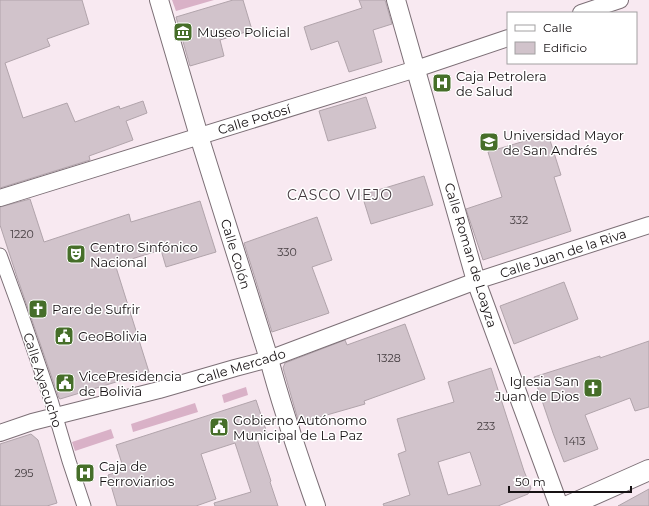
<svg xmlns="http://www.w3.org/2000/svg" width="649" height="506" font-family="Montserrat,sans-serif">
  <rect width="100%" height="100%" fill="#f8e9f1"/>
  <g fill="#d9b1c7">
    <polygon points="172,0 214,0 176,11"/>
    <polygon points="246,387 248,395 224,403 222,395"/>
    <polygon points="195,403 198,412 133,432 131,424"/>
    <polygon points="111,429 114,438 75,451 72,442"/>
  </g>
  <g fill="#d1c3cb" stroke="#b1a4ab" fill-rule="evenodd">
    <polygon points="0,0 82,0 89,24 47,39 50,46 5,63 23,118 67,103 75,122 119,106 120,109 143,101 147,113 126,121 133,140 89,156 90,160 0,188"/>
    <polygon points="233,0 243,0 252,30 220,40 224,56 190,66 176,17"/>
    <polygon points="359,0 385,0 392,24 373,30 382,62 349,72 338,41 311,50 304,27 362,8"/>
    <polygon points="366,97 376,128 328,141 319,111"/>
    <polygon points="548,134 561,175 554,177 571,231 483,260 466,209 502,197 488,152"/>
    <polygon points="424,176 433,205 371,224 362,195"/>
    <polygon points="30,199 44,242 129,214 131,222 200,201 216,252 166,267 161,250 115,264 149,372 60,399 59,398 17,277 0,225 0,207"/>
    <polygon points="317,217 332,260 312,267 329,313 272,332 244,243"/>
    <polygon points="564,282 578,319 514,344 500,306"/>
    <polygon points="405,324 425,379 364,401 365,404 299,423 283,368 285,363 345,340 347,345"/>
    <polygon points="649,341 649,407 635,411 630,398 585,415 598,449 564,462 553,433 534,377 600,356 600,358"/>
    <path d="M491,368L524,471L531,488L528,494L498,506H384L383,504L410,495L398,454L406,451L397,419L454,402L448,382ZM470,452L481,485L448,495L438,462Z"/>
    <polygon points="256,400 267,433 256,436 271,481 270,482 278,506 215,506 214,503 251,492 235,443 201,454 216,499 196,506 117,506 108,475 124,470 116,445"/>
    <polygon points="31,434 38,440 57,503 47,506 0,506 0,444"/>
    <polygon points="649,489 649,506 618,506"/>
  </g>
  <g fill="none" stroke-linecap="round" stroke-linejoin="round">
    <g stroke="#7c6f76" stroke-width="15">
      <polyline id="minor" points="0,255 19,307 51,400 69,461 84,506"/>
    </g>
    <g stroke="#7c6f76" stroke-width="18">
      <g id="tertiary">
        <polyline points="581,13 620,0"/>
        <polyline points="0,198 416,69 508,38"/>
        <polyline points="0,433 32,422 159,390 235,368 269,359 476,281 649,225"/>
      </g>
    </g>
    <g stroke="#7c6f76" stroke-width="20">
      <g id="secondary">
        <path d="M159,0L199,136L269,359C282,409 299,457 316,506"/>
        <polyline points="396,0 476,281 559,506"/>
      </g>
    </g>
    <g stroke="#7c6f76" stroke-width="22">
      <polyline id="primary" points="568,506 649,470"/>
    </g>
    <use href="#minor" stroke="#fff" stroke-width="13"/>
    <use href="#tertiary" stroke="#fff" stroke-width="16"/>
    <use href="#secondary" stroke="#fff" stroke-width="18"/>
    <use href="#primary" stroke="#fff" stroke-width="20"/>
  </g>
  <defs>
    <g id="museum-square" transform="scale(1)"><rect x="-9" y="-9" width="18" height="18" rx="4" fill="#466e29" stroke="#fff"/><path d="M0-6L6-3V-2H-6V-3ZM-5-1h2V3h-2ZM-1-1h2V3h-2ZM3-1h2V3H3ZM-6 4H6V6H-6Z" fill="#fff"/></g>
    <g id="hospital-square" transform="scale(1)"><rect x="-9" y="-9" width="18" height="18" rx="4" fill="#466e29" stroke="#fff"/><path d="M-5-5h3v3.5h4V-5h3V5h-3V1.5h-4V5h-3Z" fill="#fff"/></g>
    <g id="university-square" transform="scale(1)"><rect x="-9" y="-9" width="18" height="18" rx="4" fill="#466e29" stroke="#fff"/><path d="M0-5L7-2L0 1L-7-2ZM-4 1L0 2.5L4 1V4Q0 6-4 4Z" fill="#fff"/></g>
    <g id="theatre-square" transform="scale(1)"><rect x="-9" y="-9" width="18" height="18" rx="4" fill="#466e29" stroke="#fff"/><path d="M-5-5.5Q0-4 5-5.5V0Q5 5 0 6Q-5 5-5 0ZM-3.3-2.5H-1v1.5H-3.3ZM1-2.5H3.3v1.5H1ZM-2.8 1Q0 5.5 2.8 1Z" fill="#fff"/></g>
    <g id="church-square" transform="scale(1)"><rect x="-9" y="-9" width="18" height="18" rx="4" fill="#466e29" stroke="#fff"/><path d="M-1.2-6h2.4v3.5h3.3v2.4h-3.3V6h-2.4V-.1h-3.3v-2.4h3.3Z" fill="#fff"/></g>
    <g id="civic-square" transform="scale(1)"><rect x="-9" y="-9" width="18" height="18" rx="4" fill="#466e29" stroke="#fff"/><path d="M-.6-6.5H3V-4.5H.6V-3L4-1V1h2V6H-6V1h2V-1L-.6-3ZM-1.2 2.5V6h2.4V2.5Z" fill="#fff"/></g>
  </defs>
  <g fill-rule="evenodd">
    <use href="#museum-square" x="183" y="32"/>
    <use href="#hospital-square" x="442" y="83"/>
    <use href="#university-square" x="489" y="142"/>
    <use href="#theatre-square" x="76" y="254"/>
    <use href="#church-square" x="38" y="309"/>
    <use href="#civic-square" x="64" y="336"/>
    <use href="#civic-square" x="65" y="383"/>
    <use href="#church-square" x="593" y="388"/>
    <use href="#civic-square" x="219" y="427"/>
    <use href="#hospital-square" x="85" y="473"/>
  </g>
  <g text-anchor="middle" dominant-baseline="central" stroke-width="3" stroke-linejoin="round" paint-order="stroke">
    <g font-size="11" fill="#453e41">
      <text x="519" y="220">332</text>
      <text x="22" y="234">1220</text>
      <text x="287" y="252">330</text>
      <text x="389" y="358">1328</text>
      <text x="486" y="426">233</text>
      <text x="575" y="441">1413</text>
      <text x="24" y="473">295</text>
    </g>
    <g font-size="13" fill="#161113" stroke="#fff" text-anchor="start">
      <text x="197" y="32">Museo Policial</text>
      <text x="456" y="76">Caja Petrolera<tspan x="456" dy="15">de Salud</tspan></text>
      <text x="503" y="135">Universidad Mayor<tspan x="503" dy="15">de San Andrés</tspan></text>
      <text x="90" y="247">Centro Sinfónico<tspan x="90" dy="15">Nacional</tspan></text>
      <text x="52" y="309">Pare de Sufrir</text>
      <text x="78" y="336">GeoBolivia</text>
      <text x="79" y="376">VicePresidencia<tspan x="79" dy="15">de Bolivia</tspan></text>
      <text x="579" y="381" text-anchor="end">Iglesia San<tspan x="579" dy="15">Juan de Dios</tspan></text>
      <text x="233" y="420">Gobierno Autónomo<tspan x="233" dy="15">Municipal de La Paz</tspan></text>
      <text x="99" y="466">Caja de<tspan x="99" dy="15">Ferroviarios</tspan></text>
    </g>
    <g font-size="13" fill="#161113" stroke="#fff">
      <text transform="translate(254 119) rotate(-17)">Calle Potosí</text>
      <text transform="translate(563 253) rotate(-18)">Calle Juan de la Riva</text>
      <text transform="translate(236 254) rotate(73)">Calle Colón</text>
      <text transform="translate(471 255) rotate(73)">Calle Roman de Loayza</text>
      <text transform="translate(241 366) rotate(-17)">Calle Mercado</text>
      <text transform="translate(43 380) rotate(72)">Calle Ayacucho</text>
    </g>
    <g font-size="14" letter-spacing="1" fill="#43383e" stroke="#fff">
      <text x="340" y="195">CASCO VIEJO</text>
    </g>
  </g>
  <rect x="507" y="12" width="130" height="52" fill="#ffffff" stroke="#a2a0a1"/>
  <rect x="515" y="25" width="20" height="6" fill="#ffffff" stroke="#a2a0a1"/>
  <text x="543" y="32" font-size="12" fill="#161113">Calle</text>
  <rect x="515" y="42" width="20" height="12" fill="#d1c3cb" stroke="#a2a0a1"/>
  <text x="543" y="52" font-size="12" fill="#161113">Edificio</text>
  <path d="M509 486v6h122v-6" fill="none" stroke="#161113" stroke-width="2"/>
  <text x="515" y="486" font-size="12" fill="#161113" stroke="#ffffff" stroke-width="3" paint-order="stroke">50 m</text>
</svg>
